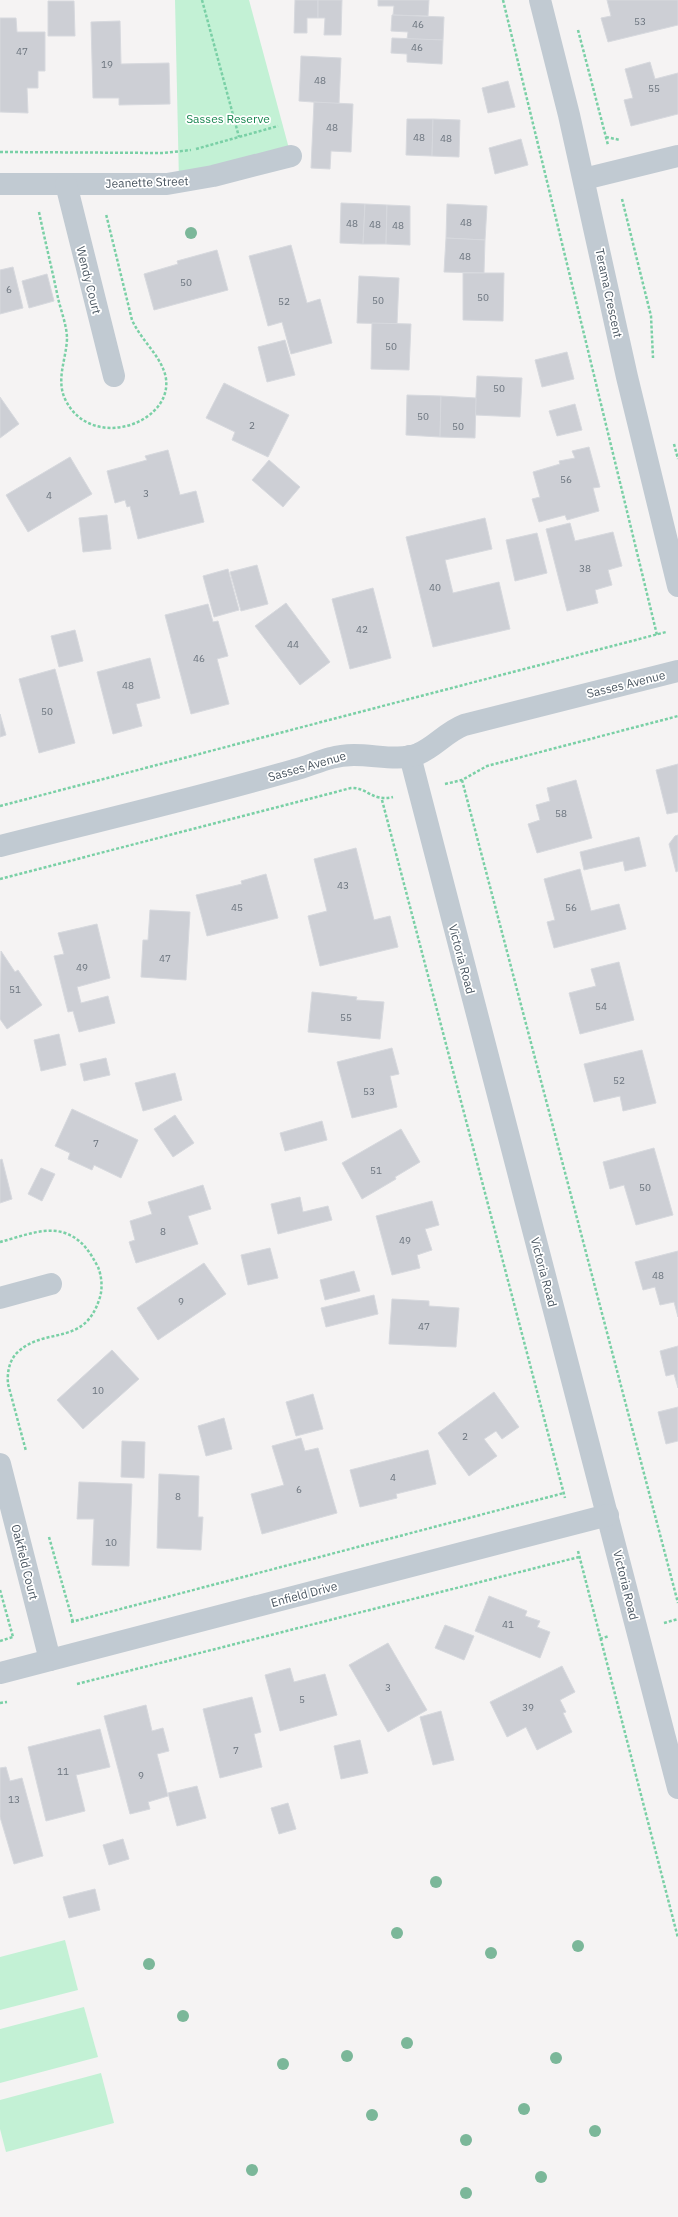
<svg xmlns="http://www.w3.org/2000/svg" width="678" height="2217" font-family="'IBM Plex Sans',sans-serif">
  <rect width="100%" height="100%" fill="#f5f3f3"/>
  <g fill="#c3f1d5">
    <polygon points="175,0 249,0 291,156 179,182"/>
    <polygon points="65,1940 78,1990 0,2010 0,1957"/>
    <polygon points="84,2007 98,2057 0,2083 0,2029"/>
    <polygon points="101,2073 114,2123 6,2152 0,2129 0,2100"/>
  </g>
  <g fill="#cdcfd5" stroke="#d7d9de">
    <polygon points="295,0 318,0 318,18 307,18 307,33 294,33"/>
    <polygon points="318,0 342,0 341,35 324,35 325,18 318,18"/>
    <polygon points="378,0 429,0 428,16 393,15 394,6 378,6"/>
    <polygon points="607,0 678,0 678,25 608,42 601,18 611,16"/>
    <polygon points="48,1 74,1 75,36 48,36"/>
    <polygon points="392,15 444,17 443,40 407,39 408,32 391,31"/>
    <polygon points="0,18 16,18 17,32 45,32 45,71 38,71 38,88 27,88 28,113 0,112"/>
    <polygon points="120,21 121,64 169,63 170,104 119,105 119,98 93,98 91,22"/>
    <polygon points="392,38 443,40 442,64 407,62 407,54 391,53"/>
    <polygon points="301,56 341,58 339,104 299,101"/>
    <polygon points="650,62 655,79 678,73 678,114 631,126 624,100 633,98 625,69"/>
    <polygon points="508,81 515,107 488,113 482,88"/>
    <polygon points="314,102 353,104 351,152 331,151 330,169 311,168"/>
    <polygon points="407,119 433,119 432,156 406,155"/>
    <polygon points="433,119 460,120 459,157 432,156"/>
    <polygon points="521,139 528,165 495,174 489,148"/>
    <polygon points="341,203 365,204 363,244 340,243"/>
    <polygon points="365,204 387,205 386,244 363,244"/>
    <polygon points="447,204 487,206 485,240 446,238"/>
    <polygon points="387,205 410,206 410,245 386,244"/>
    <polygon points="446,238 485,240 484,273 444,272"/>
    <polygon points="291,245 307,303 320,299 332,343 291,354 282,322 268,326 249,256"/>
    <polygon points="217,250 228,290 154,310 144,274 178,264 177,261"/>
    <polygon points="13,267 23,308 0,314 0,270"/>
    <polygon points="463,273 504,273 503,321 463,320"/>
    <polygon points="47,274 54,301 29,308 22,281"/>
    <polygon points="359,276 399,278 397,324 357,323"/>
    <polygon points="372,323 411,324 409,370 371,369"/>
    <polygon points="285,340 295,375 267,382 258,347"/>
    <polygon points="567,352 574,379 542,387 535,360"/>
    <polygon points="477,376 522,378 520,417 475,415"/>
    <polygon points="224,383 289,415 268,457 232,440 235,432 206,418"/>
    <polygon points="407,395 441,396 440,437 406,435"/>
    <polygon points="441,396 476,398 475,438 440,437"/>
    <polygon points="0,397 19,424 0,438"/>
    <polygon points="575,404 582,430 557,436 549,411"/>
    <polygon points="589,447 600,487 593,488 599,511 567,520 565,515 539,522 532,499 540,497 533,472 560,464 559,461 575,458 572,451"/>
    <polygon points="168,450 180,495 196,491 204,522 138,539 130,506 127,507 125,500 115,503 107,471 147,460 145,456"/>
    <polygon points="70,457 92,494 28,532 6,495"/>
    <polygon points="269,460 300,487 283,507 252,480"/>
    <polygon points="107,515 111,549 83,552 79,518"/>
    <polygon points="485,518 492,549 445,560 453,593 499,582 510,629 433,647 406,537"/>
    <polygon points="570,523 575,541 613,532 622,566 608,570 612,585 595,590 598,603 567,611 546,529"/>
    <polygon points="537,533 547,573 515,581 506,540"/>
    <polygon points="257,565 268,604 241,611 230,572"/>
    <polygon points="228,569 239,610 214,617 203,576"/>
    <polygon points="373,588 391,658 350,669 332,599"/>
    <polygon points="286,603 330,662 300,685 255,626"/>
    <polygon points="208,604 213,622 218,621 228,656 217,659 229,704 191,714 165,615"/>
    <polygon points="75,630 83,661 59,667 51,636"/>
    <polygon points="150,658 160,698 136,704 142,726 113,734 97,672"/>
    <polygon points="55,669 75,743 39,753 19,679"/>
    <polygon points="0,714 6,735 0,737"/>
    <polygon points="678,764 678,812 667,814 656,770"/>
    <polygon points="576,780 592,838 537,853 528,824 540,820 536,805 550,801 547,788"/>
    <polygon points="678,835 678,871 676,872 669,844 675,836"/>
    <polygon points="639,837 646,866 625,871 623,861 584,870 580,852"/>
    <polygon points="356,848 374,920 390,916 398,947 320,966 308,916 327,911 314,859"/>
    <polygon points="580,869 591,911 619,904 626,929 554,948 547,922 555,920 544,879"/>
    <polygon points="266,874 278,918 207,936 196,895 242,884 241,881"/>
    <polygon points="150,910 190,912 186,980 141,977 143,940 148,940"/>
    <polygon points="97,924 110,978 77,987 81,1003 108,996 115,1023 79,1032 73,1011 68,1012 54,956 64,954 58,933"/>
    <polygon points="1,951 15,972 18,970 42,1005 7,1029 0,1019"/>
    <polygon points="619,962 634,1020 580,1034 569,993 596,986 591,969"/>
    <polygon points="312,992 357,997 356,1000 384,1002 380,1039 308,1032"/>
    <polygon points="59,1034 66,1065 41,1071 34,1040"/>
    <polygon points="392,1048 399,1074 390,1076 397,1107 352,1118 337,1062"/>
    <polygon points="642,1050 656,1103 623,1111 620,1096 594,1102 584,1064"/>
    <polygon points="106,1058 110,1075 84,1081 80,1064"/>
    <polygon points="175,1073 182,1100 143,1111 135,1083"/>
    <polygon points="72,1109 138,1140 121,1178 94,1165 92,1170 68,1159 70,1153 55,1146"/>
    <polygon points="175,1115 194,1143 173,1157 154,1129"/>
    <polygon points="322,1121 327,1140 285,1151 280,1133"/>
    <polygon points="401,1129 420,1162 395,1177 396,1179 362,1199 342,1163"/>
    <polygon points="654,1148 673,1215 636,1225 624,1185 610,1189 603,1162"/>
    <polygon points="2,1159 12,1199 0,1203 0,1160"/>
    <polygon points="41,1168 55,1174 42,1201 28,1194"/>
    <polygon points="203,1185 211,1209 188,1216 198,1244 136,1263 129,1242 135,1240 130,1221 152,1214 148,1202"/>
    <polygon points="300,1197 303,1212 328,1206 332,1220 278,1234 271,1204"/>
    <polygon points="432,1201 439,1225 425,1229 432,1250 417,1255 420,1268 392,1275 376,1216"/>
    <polygon points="270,1248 278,1278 248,1285 241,1255"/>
    <polygon points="678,1251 678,1317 674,1302 660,1305 655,1287 643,1290 635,1262"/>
    <polygon points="204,1263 226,1294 158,1340 137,1308"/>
    <polygon points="354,1271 360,1291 325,1300 320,1280"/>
    <polygon points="374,1295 378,1314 326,1327 321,1308"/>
    <polygon points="392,1299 429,1301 429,1306 459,1308 456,1347 389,1344"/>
    <polygon points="678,1346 678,1388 674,1374 666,1376 660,1351"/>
    <polygon points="112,1350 139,1379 83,1429 57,1400"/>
    <polygon points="494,1392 519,1427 502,1439 496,1431 484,1439 497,1456 469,1476 438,1433"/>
    <polygon points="313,1394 323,1429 296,1436 286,1402"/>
    <polygon points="678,1407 678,1441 666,1444 658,1412"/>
    <polygon points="224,1418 232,1449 206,1456 198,1426"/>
    <polygon points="301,1438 305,1451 318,1448 337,1513 262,1534 251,1494 284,1485 272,1446"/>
    <polygon points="122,1441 145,1442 144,1478 121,1477"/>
    <polygon points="428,1450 436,1484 396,1494 397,1498 360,1507 350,1470"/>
    <polygon points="159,1474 199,1476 198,1517 203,1517 201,1550 157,1548"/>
    <polygon points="79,1482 132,1484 129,1566 92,1565 94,1519 77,1519"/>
    <polygon points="489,1596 527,1611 525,1616 540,1621 537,1627 550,1632 540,1658 475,1631"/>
    <polygon points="445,1625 474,1636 464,1660 435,1648"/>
    <polygon points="388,1643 427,1710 388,1732 349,1665"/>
    <polygon points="562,1666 575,1692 560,1700 566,1712 563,1713 572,1732 537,1750 526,1727 507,1737 490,1702"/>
    <polygon points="290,1668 294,1682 325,1674 337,1715 280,1731 265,1675"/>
    <polygon points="252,1697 261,1732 254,1734 262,1767 220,1778 203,1709"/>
    <polygon points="146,1705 152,1731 163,1728 169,1751 157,1754 168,1796 148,1802 150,1809 130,1814 104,1716"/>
    <polygon points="441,1711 454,1760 433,1765 420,1717"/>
    <polygon points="100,1729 110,1767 76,1775 85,1811 46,1821 28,1747"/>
    <polygon points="360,1740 368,1773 341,1779 334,1746"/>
    <polygon points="6,1767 10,1781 22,1778 43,1856 14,1864 0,1817 0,1768"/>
    <polygon points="197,1786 206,1818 177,1826 168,1793"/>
    <polygon points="288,1803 296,1829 279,1834 271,1808"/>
    <polygon points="123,1839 129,1859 109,1865 103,1845"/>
    <polygon points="95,1889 100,1910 69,1918 63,1897"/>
  </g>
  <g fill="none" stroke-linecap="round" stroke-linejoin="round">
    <g stroke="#7ad0a6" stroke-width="2.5" stroke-dasharray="3 2" stroke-linecap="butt">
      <polyline points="202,0 239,137"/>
      <polyline points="503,0 657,635"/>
      <polyline points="578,30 608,145"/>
      <polyline points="606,137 620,140"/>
      <polyline points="196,149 278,126"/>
      <polyline points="0,152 163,153 191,150"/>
      <polyline points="622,199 651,316 653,358"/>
      <path d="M39,212C45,241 52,269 58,298C61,311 67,326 67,339C66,360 56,379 65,399C91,454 178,422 165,374C159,354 141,340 132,320L106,214"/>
      <polyline points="674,444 678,459"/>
      <polyline points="462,780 678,1603"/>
      <polyline points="445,784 462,780 487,766 678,716"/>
      <polyline points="382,800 565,1498"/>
      <polyline points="0,806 666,632"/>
      <path d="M0,879L351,788C367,787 372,802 393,797"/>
      <path d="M0,1242C20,1237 45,1226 65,1233C82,1239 90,1252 98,1267C102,1277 103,1290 99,1300C84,1346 46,1327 19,1351C9,1359 7,1373 8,1384L26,1451"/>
      <polyline points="49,1537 73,1622"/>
      <polyline points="578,1551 678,1938"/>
      <polyline points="0,1590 13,1637"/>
      <polyline points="71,1622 564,1493"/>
      <polyline points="664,1623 678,1619"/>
      <polyline points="600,1639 609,1636"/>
      <polyline points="0,1641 13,1637"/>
      <polyline points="77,1684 579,1557"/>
      <polyline points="0,1703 7,1702"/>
    </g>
    <g stroke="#c1cad2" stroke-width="22">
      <polyline points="540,0 569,115 627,377 678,586"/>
      <polyline points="584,179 678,156"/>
      <polyline points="0,184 167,184 213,176 291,156"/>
      <polyline points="66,184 114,376"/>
      <polyline points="410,756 678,1788"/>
      <path d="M0,846C98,821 197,798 294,770C306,767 319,761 331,758C362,749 392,764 418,754C435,747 446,732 464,725L678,671"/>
      <polyline points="0,1298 51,1284"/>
      <polyline points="0,1464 50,1660"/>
      <polyline points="0,1673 608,1515"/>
    </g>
  </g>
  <g fill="#7bb799">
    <circle cx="191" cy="233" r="6"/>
    <circle cx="436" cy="1882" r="6"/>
    <circle cx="397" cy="1933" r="6"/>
    <circle cx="578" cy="1946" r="6"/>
    <circle cx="491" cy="1953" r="6"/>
    <circle cx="149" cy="1964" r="6"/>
    <circle cx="183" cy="2016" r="6"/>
    <circle cx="407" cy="2043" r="6"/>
    <circle cx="347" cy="2056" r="6"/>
    <circle cx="556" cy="2058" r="6"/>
    <circle cx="283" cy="2064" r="6"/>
    <circle cx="524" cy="2109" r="6"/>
    <circle cx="372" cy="2115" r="6"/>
    <circle cx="595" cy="2131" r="6"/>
    <circle cx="466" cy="2140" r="6"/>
    <circle cx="252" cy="2170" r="6"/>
    <circle cx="541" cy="2177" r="6"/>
    <circle cx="466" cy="2193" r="6"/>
  </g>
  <g text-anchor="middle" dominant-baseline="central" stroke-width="3.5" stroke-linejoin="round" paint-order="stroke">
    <g font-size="10" fill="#6b747e">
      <text x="640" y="21">53</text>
      <text x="418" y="24">46</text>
      <text x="417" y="47">46</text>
      <text x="22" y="51">47</text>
      <text x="107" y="64">19</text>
      <text x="320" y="80">48</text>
      <text x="654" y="88">55</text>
      <text x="332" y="127">48</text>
      <text x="419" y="137">48</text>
      <text x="446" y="138">48</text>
      <text x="466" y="222">48</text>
      <text x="352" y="223">48</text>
      <text x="375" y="224">48</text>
      <text x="398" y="225">48</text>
      <text x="465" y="256">48</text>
      <text x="186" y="282">50</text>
      <text x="9" y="289">6</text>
      <text x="483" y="297">50</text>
      <text x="378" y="300">50</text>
      <text x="284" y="301">52</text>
      <text x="391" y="346">50</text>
      <text x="499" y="388">50</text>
      <text x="423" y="416">50</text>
      <text x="252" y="425">2</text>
      <text x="458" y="426">50</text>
      <text x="566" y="479">56</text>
      <text x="146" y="493">3</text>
      <text x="49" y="495">4</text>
      <text x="585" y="568">38</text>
      <text x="435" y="587">40</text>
      <text x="362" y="629">42</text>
      <text x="293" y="644">44</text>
      <text x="199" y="658">46</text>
      <text x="128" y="685">48</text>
      <text x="47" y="711">50</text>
      <text x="561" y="813">58</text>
      <text x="343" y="885">43</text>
      <text x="237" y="907">45</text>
      <text x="571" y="907">56</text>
      <text x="165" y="958">47</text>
      <text x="82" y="967">49</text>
      <text x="15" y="989">51</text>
      <text x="601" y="1006">54</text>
      <text x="346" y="1017">55</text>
      <text x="619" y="1080">52</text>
      <text x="369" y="1091">53</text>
      <text x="96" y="1143">7</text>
      <text x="376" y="1170">51</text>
      <text x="645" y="1187">50</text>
      <text x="163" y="1231">8</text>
      <text x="405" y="1240">49</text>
      <text x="658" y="1275">48</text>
      <text x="181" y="1301">9</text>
      <text x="424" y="1326">47</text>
      <text x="98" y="1390">10</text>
      <text x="465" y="1436">2</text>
      <text x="393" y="1477">4</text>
      <text x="299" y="1489">6</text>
      <text x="178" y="1496">8</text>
      <text x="111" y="1542">10</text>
      <text x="508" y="1624">41</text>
      <text x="388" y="1687">3</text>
      <text x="302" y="1699">5</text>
      <text x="528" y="1707">39</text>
      <text x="236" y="1750">7</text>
      <text x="63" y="1771">11</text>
      <text x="141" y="1775">9</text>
      <text x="14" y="1799">13</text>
    </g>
    <g font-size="12" fill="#17864f" stroke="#fff">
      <text x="228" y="118">Sasses Reserve</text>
    </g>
    <g font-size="12" fill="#4a5661" stroke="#fff">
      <text transform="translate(147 182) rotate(-2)">Jeanette Street</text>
      <text transform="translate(89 280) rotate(76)">Wendy Court</text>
      <text transform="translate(609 293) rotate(78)">Terama Crescent</text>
      <text transform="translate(626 684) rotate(-14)">Sasses Avenue</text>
      <text transform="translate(307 766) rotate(-16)">Sasses Avenue</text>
      <text transform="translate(462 959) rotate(75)">Victoria Road</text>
      <text transform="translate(544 1272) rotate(75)">Victoria Road</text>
      <text transform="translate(25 1562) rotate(76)">Oakfield Court</text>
      <text transform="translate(626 1585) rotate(76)">Victoria Road</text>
      <text transform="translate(304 1594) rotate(-15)">Enfield Drive</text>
    </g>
  </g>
</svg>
